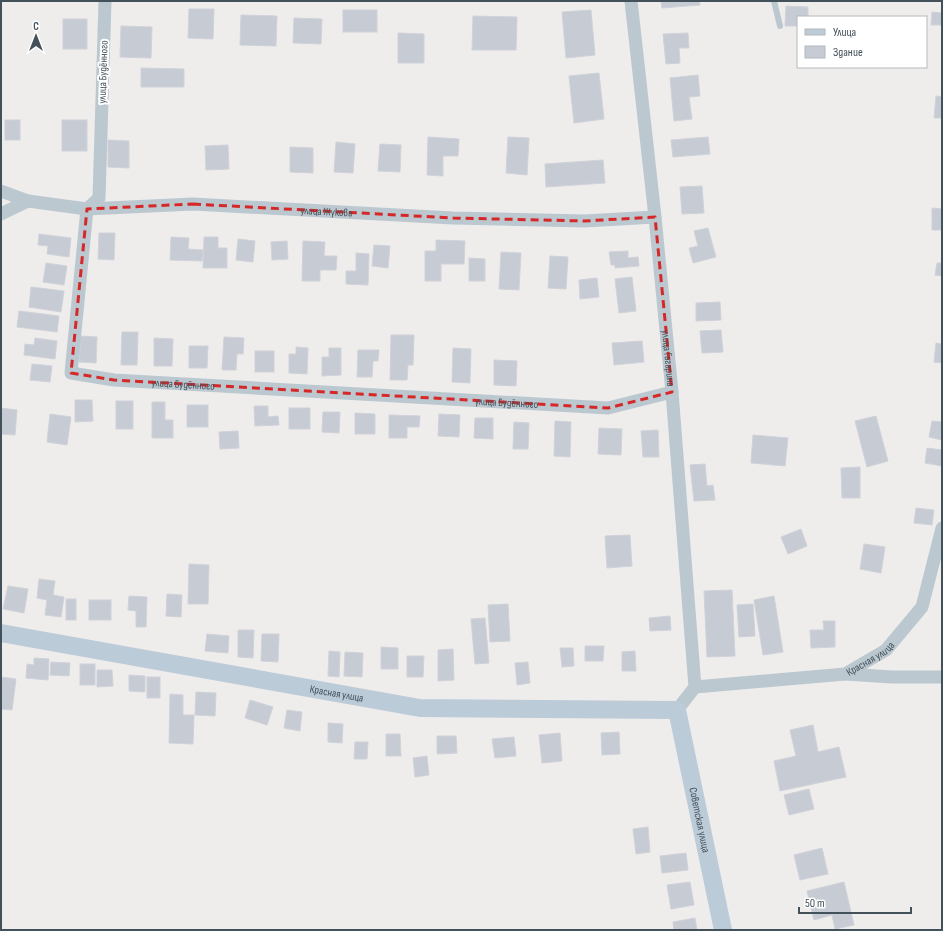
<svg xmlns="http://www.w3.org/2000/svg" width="943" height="931" font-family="'Sofia Sans Condensed',sans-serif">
  <rect width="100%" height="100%" fill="#efecec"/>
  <g fill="#c7cbd3" stroke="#cfd2d9">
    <polygon points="661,1 699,1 700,5 662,8"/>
    <polygon points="786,6 808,7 808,17 798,17 798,26 785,26"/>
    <polygon points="189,9 214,9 213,39 188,38"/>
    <rect x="343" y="10" width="34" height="22"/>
    <polygon points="591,10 595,55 566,58 562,12"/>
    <polygon points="932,12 942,13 942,25 931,25"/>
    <polygon points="241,15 277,16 276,46 240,45"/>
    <polygon points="473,16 517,17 516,50 472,50"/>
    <polygon points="294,18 322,19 321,44 293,43"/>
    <rect x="63" y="19" width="24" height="30"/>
    <polygon points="121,26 152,27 151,58 120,57"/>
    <polygon points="398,33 424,34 424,63 398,63"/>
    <polygon points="688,33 689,48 679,48 680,63 666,64 663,34"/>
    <polygon points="141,68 184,69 184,87 141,87"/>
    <polygon points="599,73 604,119 574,123 569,76"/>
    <polygon points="698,75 700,96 689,97 692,119 674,121 670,78"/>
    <polygon points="936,96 942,97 942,118 934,118"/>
    <rect x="5" y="120" width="15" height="20"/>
    <rect x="62" y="120" width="25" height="31"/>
    <polygon points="428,137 459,139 458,156 443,156 443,176 427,175"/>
    <polygon points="508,137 529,138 527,175 506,173"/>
    <polygon points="708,137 710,154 673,157 671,140"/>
    <polygon points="108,140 129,141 129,168 108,167"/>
    <polygon points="336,142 355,144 353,173 334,172"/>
    <polygon points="380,144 401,145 400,172 378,171"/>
    <polygon points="228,145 229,169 206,170 205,146"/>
    <polygon points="290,147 313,148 313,173 290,172"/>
    <polygon points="603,160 605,183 546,187 545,164"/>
    <polygon points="702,186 704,213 682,214 680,187"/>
    <polygon points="932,208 942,209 942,230 932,230"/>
    <polygon points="708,228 716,257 693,263 689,248 698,246 694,231"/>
    <polygon points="99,233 115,233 114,260 98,259"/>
    <polygon points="39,234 71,238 69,257 47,254 48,246 38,245"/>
    <polygon points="171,237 189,238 188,249 203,250 202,261 170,260"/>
    <polygon points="204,237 218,237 218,248 227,248 227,268 203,268"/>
    <polygon points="238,239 255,241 253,262 236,260"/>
    <polygon points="436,240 465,241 464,264 441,264 441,281 425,281 425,251 436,251"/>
    <polygon points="287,241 288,259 272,260 271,242"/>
    <polygon points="303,241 325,242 324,256 337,256 336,270 320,270 320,281 302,281"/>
    <polygon points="374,245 390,246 388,268 372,266"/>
    <polygon points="628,251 628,258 638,257 639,266 615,268 615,265 611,265 609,252"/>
    <polygon points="501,252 521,253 519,290 499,289"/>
    <polygon points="356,253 369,254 368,285 346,284 346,271 356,271"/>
    <polygon points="550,256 568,257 566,289 548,288"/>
    <polygon points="469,258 485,259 485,281 469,281"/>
    <polygon points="46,263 67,266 64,285 43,282"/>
    <polygon points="937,263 942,263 942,276 935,275"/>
    <polygon points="632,277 636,311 619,313 615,279"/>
    <polygon points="597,278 599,297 580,299 579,280"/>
    <polygon points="31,287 64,291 61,312 29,307"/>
    <polygon points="720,302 721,320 696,321 696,303"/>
    <polygon points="19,311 59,316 57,332 17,327"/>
    <polygon points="721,330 723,352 702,353 700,331"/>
    <polygon points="122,332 138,332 137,365 121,365"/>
    <polygon points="391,335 414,335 413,365 408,365 407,380 390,380"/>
    <polygon points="81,336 97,337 96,363 79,362"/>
    <polygon points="224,337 244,338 243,354 237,354 236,370 222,370"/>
    <polygon points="35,338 57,341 55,359 24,355 25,344 34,345"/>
    <polygon points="154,338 173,339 172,366 154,366"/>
    <polygon points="642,341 644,362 614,365 612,343"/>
    <polygon points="936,343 942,344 942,363 934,362"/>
    <polygon points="189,346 208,346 207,368 189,368"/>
    <polygon points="296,347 308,348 307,374 289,373 289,354 296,354"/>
    <polygon points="329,348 341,348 341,375 322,376 322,357 329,357"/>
    <polygon points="453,348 471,349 470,383 452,382"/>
    <polygon points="358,350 379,350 378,361 373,361 372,377 357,377"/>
    <rect x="255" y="351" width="19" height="21"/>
    <polygon points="494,360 517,361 516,386 494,385"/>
    <polygon points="32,364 52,366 50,382 30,380"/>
    <polygon points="75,400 92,400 93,421 75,422"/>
    <rect x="116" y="401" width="17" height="28"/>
    <polygon points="152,402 165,402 165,420 173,420 173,438 152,438"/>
    <rect x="187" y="405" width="21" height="22"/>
    <polygon points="254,406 268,406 268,417 278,416 279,425 255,426"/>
    <polygon points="1,408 17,410 15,435 1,434"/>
    <rect x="289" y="408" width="21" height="21"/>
    <polygon points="323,412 340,412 339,433 322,432"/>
    <polygon points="355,413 375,414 375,434 355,434"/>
    <polygon points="50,414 71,417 67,445 47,442"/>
    <polygon points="439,414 460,415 459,437 438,436"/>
    <polygon points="389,415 420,416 419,427 407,427 407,438 389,438"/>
    <polygon points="876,416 888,461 867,467 855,421"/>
    <polygon points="475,418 493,418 493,439 474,438"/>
    <polygon points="555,421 571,422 570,457 554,456"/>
    <polygon points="932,421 942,422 942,440 929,437"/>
    <polygon points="514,422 529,423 528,449 513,449"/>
    <polygon points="599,428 622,429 621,455 598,454"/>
    <polygon points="658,430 659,457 643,457 641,431"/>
    <polygon points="238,431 239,448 220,449 219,432"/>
    <polygon points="753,435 788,438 785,466 751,463"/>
    <polygon points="927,448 942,450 942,466 925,463"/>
    <polygon points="705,464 707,486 713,485 715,500 694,501 690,465"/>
    <polygon points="860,467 860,498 842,498 841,468"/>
    <polygon points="916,508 934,510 932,525 914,523"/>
    <polygon points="801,529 807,546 788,554 781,537"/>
    <polygon points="630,535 632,566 607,568 605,536"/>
    <polygon points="864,544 885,547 881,573 860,569"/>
    <polygon points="189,564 209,565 208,604 188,604"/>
    <polygon points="39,579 55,581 53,595 64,597 61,617 45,615 47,600 37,598"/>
    <polygon points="8,586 28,589 24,613 3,609"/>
    <polygon points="732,590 735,656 707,657 704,591"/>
    <polygon points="167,594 182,595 181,617 166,616"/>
    <polygon points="129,596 147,597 146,627 136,627 136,611 128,610"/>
    <polygon points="774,596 783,652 763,655 754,600"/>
    <rect x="66" y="599" width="10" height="21"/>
    <rect x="89" y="600" width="22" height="20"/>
    <polygon points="508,604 510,641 490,642 488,605"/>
    <polygon points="753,604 755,636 739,637 737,605"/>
    <polygon points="670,616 671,630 650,631 649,618"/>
    <polygon points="485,618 489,663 475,664 471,619"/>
    <polygon points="823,621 835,621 835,647 811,648 810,630 824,630"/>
    <polygon points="238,630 254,630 253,658 238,657"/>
    <polygon points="207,634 229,636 228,653 205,651"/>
    <polygon points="262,634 279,634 278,662 261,661"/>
    <polygon points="585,646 604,646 603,661 585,661"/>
    <polygon points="381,647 398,648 398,669 381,669"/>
    <polygon points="560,648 573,648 574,666 562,667"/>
    <polygon points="453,649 454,680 438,681 438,650"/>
    <polygon points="329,651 340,652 339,677 328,676"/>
    <polygon points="635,651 636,671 622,671 622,652"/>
    <polygon points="345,652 363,653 362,677 344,676"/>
    <polygon points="407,656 424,656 423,677 407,677"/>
    <polygon points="34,658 49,659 48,680 26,678 27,664 34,665"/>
    <polygon points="51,662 70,663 69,676 50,675"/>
    <polygon points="528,662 530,683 517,685 515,663"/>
    <rect x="80" y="664" width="15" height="21"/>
    <polygon points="97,670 112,670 113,686 97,687"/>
    <polygon points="129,675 145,676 145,692 129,691"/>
    <polygon points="1,677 16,679 12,710 1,709"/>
    <rect x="147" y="677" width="13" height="21"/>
    <polygon points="196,692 216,693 215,716 195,715"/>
    <polygon points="170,694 183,695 183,715 194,715 193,744 169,743"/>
    <polygon points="250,700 273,707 267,725 245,718"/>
    <polygon points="287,710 302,712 300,731 284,728"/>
    <polygon points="328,723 343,724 342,743 328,742"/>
    <polygon points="813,725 818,752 839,747 846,777 780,791 774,761 796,756 790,730"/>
    <polygon points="619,732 620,754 602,755 601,733"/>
    <polygon points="560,733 562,761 542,763 539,735"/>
    <polygon points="386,734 400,734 401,756 386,756"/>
    <polygon points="437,736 456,736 457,753 437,754"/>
    <polygon points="514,737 516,756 495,758 492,739"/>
    <polygon points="355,742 368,742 367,759 354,759"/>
    <polygon points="427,756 429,775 415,777 413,758"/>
    <polygon points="809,789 814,809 789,815 784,795"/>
    <polygon points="648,827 650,852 636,854 633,829"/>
    <polygon points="822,848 828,874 800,880 794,855"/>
    <polygon points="686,853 688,870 662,873 660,856"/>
    <polygon points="690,882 694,905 671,909 667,885"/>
    <polygon points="844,882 854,925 835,929 832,915 814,920 807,891"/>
    <polygon points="695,918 697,930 674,930 673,922"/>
  </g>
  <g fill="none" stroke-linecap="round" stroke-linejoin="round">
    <polyline stroke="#bbc8d0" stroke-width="6" points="774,1 780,26"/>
    <g stroke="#bbc8d0" stroke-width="13">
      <path id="s1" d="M105,1L99,198L87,209L71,373L114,380L608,408L672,392"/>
      <path id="s2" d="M631,1L655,217L672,392L695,687L677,710"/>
      <path id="s3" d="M1,191L28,201L87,209L193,204L453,218L584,221L655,217"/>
      <polyline points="1,214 28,201"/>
      <polyline points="845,674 892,677 942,677"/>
      <path id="s4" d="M695,687L845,674L886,650L922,607L942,528"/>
    </g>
    <path stroke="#bccbd8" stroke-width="18" id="s5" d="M1,633L420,708L677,710L723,930"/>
  </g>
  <path fill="none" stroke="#d62828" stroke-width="3" stroke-dasharray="8 5" stroke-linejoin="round" d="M193,204L453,218L584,221L655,217L672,392L608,408L114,380L71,373L87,209Z"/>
  <g text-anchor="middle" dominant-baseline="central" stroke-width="4" stroke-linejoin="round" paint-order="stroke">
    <g font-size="11" fill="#43515b" stroke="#fff">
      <text transform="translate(103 72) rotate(-88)">улица Будённого</text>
      <text stroke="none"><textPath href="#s3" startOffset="328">улица Жукова</textPath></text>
      <text stroke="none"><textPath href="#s2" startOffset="359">улица Гагарина</textPath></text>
      <text stroke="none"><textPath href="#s1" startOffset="491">улица Будённого</textPath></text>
      <text stroke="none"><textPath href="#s1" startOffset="815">улица Будённого</textPath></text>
      <text stroke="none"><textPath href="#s4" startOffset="180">Красная улица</textPath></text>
      <text stroke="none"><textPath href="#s5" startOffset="341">Красная улица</textPath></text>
      <text stroke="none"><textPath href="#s5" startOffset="795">Советская улица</textPath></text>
    </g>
  </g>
  <rect width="943" height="931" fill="none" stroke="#43515b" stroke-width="4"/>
  <rect x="797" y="16" width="130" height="52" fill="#ffffff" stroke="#b4b9bd"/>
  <rect x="805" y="29" width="20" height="6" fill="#bccbd8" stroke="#b4b9bd"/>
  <text x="833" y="36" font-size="12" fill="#43515b">Улица</text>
  <rect x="805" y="46" width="20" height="12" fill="#c7cbd3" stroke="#b4b9bd"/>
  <text x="833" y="56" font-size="12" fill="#43515b">Здание</text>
  <g transform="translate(36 36)" stroke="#ffffff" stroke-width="3" paint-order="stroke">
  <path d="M0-3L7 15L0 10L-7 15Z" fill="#43515b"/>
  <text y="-6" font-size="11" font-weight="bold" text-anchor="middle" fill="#43515b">С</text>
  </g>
  <path d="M799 907v6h112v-6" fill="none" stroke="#43515b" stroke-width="2"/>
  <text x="805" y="907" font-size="12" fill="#43515b" stroke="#ffffff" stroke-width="3" paint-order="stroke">50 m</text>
</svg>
